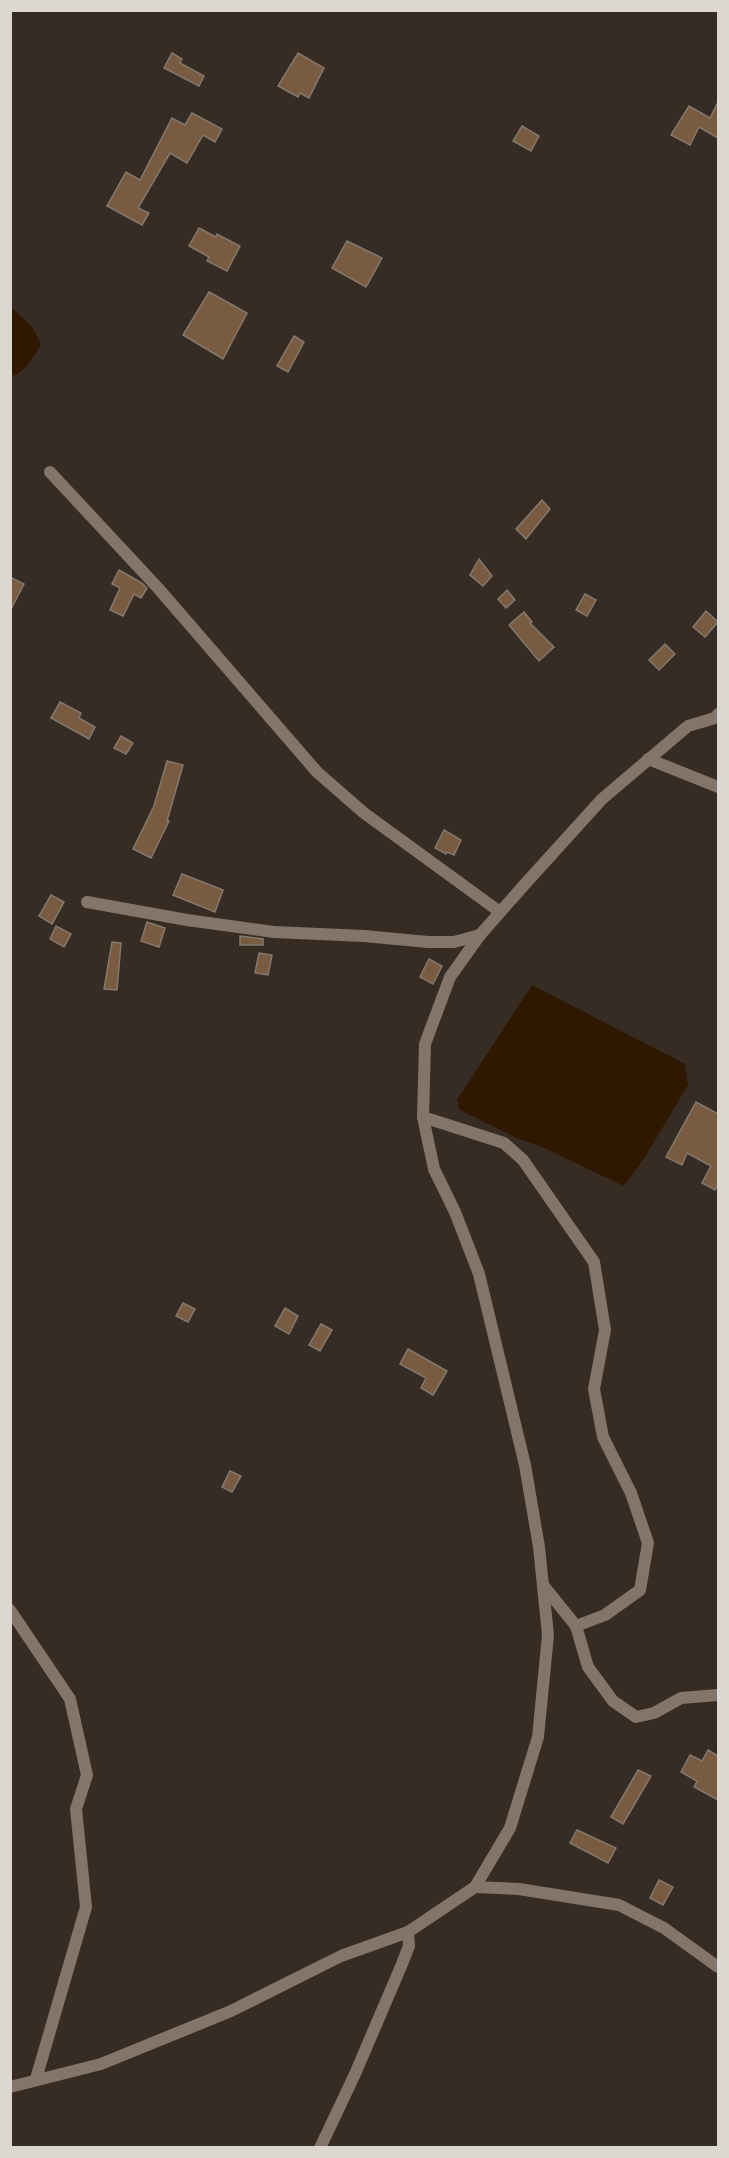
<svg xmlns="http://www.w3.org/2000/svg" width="729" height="2158" font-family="Poppins,sans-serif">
  <rect width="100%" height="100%" fill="#362c24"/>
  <g fill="#2f1700">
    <path d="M11,307L32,327L41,344C35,355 24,374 11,376Z"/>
    <polygon points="532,985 685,1064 688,1085 645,1157 624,1186 542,1147 514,1137 460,1110 457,1100"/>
  </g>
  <g fill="#785b41" stroke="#84796f" stroke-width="1.5">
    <polygon points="172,53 182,59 180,63 204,76 199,86 164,68"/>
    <polygon points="298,53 324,68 309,98 300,93 298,97 278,86"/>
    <polygon points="718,102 718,138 699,127 690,145 671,135 689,106 710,118"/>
    <polygon points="192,113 222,129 215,142 203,135 187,163 170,153 138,208 149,213 142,225 107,206 126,172 140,180 172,118 185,125"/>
    <polygon points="522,126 539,136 531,151 513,141"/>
    <polygon points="199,228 216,237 217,234 240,246 227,271 207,261 209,257 189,246"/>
    <polygon points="347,241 382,258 366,287 332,268"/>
    <polygon points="209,292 247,313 223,359 183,335"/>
    <polygon points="294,336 304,342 288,372 277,366"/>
    <polygon points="542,500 550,509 526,539 516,529"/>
    <polygon points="479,559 492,576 483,586 470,575"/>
    <polygon points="119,570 142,583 147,588 141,598 134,594 123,616 110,610 120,588 112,584"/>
    <polygon points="10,577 24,584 10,611"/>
    <polygon points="507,590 515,600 506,608 498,599"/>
    <polygon points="585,594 596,600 587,616 576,610"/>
    <polygon points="706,611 718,622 705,637 693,627"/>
    <polygon points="524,612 532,622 530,623 554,647 539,661 509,625"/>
    <polygon points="665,644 675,654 659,670 649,660"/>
    <polygon points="60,702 81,713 79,718 95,727 89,739 51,718"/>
    <polygon points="121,736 133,743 126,754 114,748"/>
    <polygon points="167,761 183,765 167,821 169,821 151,858 133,849 154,806"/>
    <polygon points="444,830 461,840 454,855 447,852 446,854 435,848"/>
    <polygon points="182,874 223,890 215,912 173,895"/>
    <polygon points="51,895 64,902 52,924 39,916"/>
    <polygon points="147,922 165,928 159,947 141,941"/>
    <polygon points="56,926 71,934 64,947 50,939"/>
    <polygon points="240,936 263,939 263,945 240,945"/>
    <polygon points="112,942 121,943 117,990 104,989"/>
    <polygon points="259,953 272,955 268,975 255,973"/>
    <polygon points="429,959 442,966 433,984 420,977"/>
    <polygon points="696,1102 718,1114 718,1183 715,1190 702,1183 711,1166 687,1153 682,1165 666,1157"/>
    <polygon points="183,1303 195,1309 188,1322 176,1316"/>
    <polygon points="285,1308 298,1316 289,1334 275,1326"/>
    <polygon points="321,1324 332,1330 320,1351 309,1345"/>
    <polygon points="408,1349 447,1371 433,1395 421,1388 426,1378 400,1364"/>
    <polygon points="230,1471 241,1476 232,1492 222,1487"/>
    <polygon points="708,1750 718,1756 718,1800 694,1787 697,1781 681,1772 690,1755 702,1761"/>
    <polygon points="638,1770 651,1776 623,1824 611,1817"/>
    <polygon points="577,1830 616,1848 608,1863 570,1843"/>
    <polygon points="659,1880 673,1887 663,1905 650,1898"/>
  </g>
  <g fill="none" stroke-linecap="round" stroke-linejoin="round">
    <g stroke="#83756a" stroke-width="12">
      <polyline points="50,472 158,588 317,772 364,813 500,912"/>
      <polyline points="648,759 718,787"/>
      <polyline points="87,902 187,920 274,932 364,936 428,942 454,942 480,935"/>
      <polyline points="423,1117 504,1143 523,1160 594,1262 605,1330 594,1389 603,1437 631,1493 648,1543 640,1590 605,1615 576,1626 543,1585"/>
      <polyline points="10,1610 70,1699 87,1775 76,1809 86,1907 36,2079"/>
      <polyline points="576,1626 588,1667 613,1701 636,1717 654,1713 681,1698 718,1695"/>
      <polyline points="475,1887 519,1889 619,1905 664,1928 718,1967"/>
      <polyline points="10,2087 101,2064 231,2011 341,1956 408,1932 475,1887 510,1828 538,1737 548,1635 539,1547 525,1465 479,1274 455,1212 434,1169 423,1117 425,1044 450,977 480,935 525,884 602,799 688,726 715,718 718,714"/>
      <polyline points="320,2148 355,2074 402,1964 409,1946 408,1932"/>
    </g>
  </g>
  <rect width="729" height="2158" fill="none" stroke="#ddd7d1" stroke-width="24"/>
</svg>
